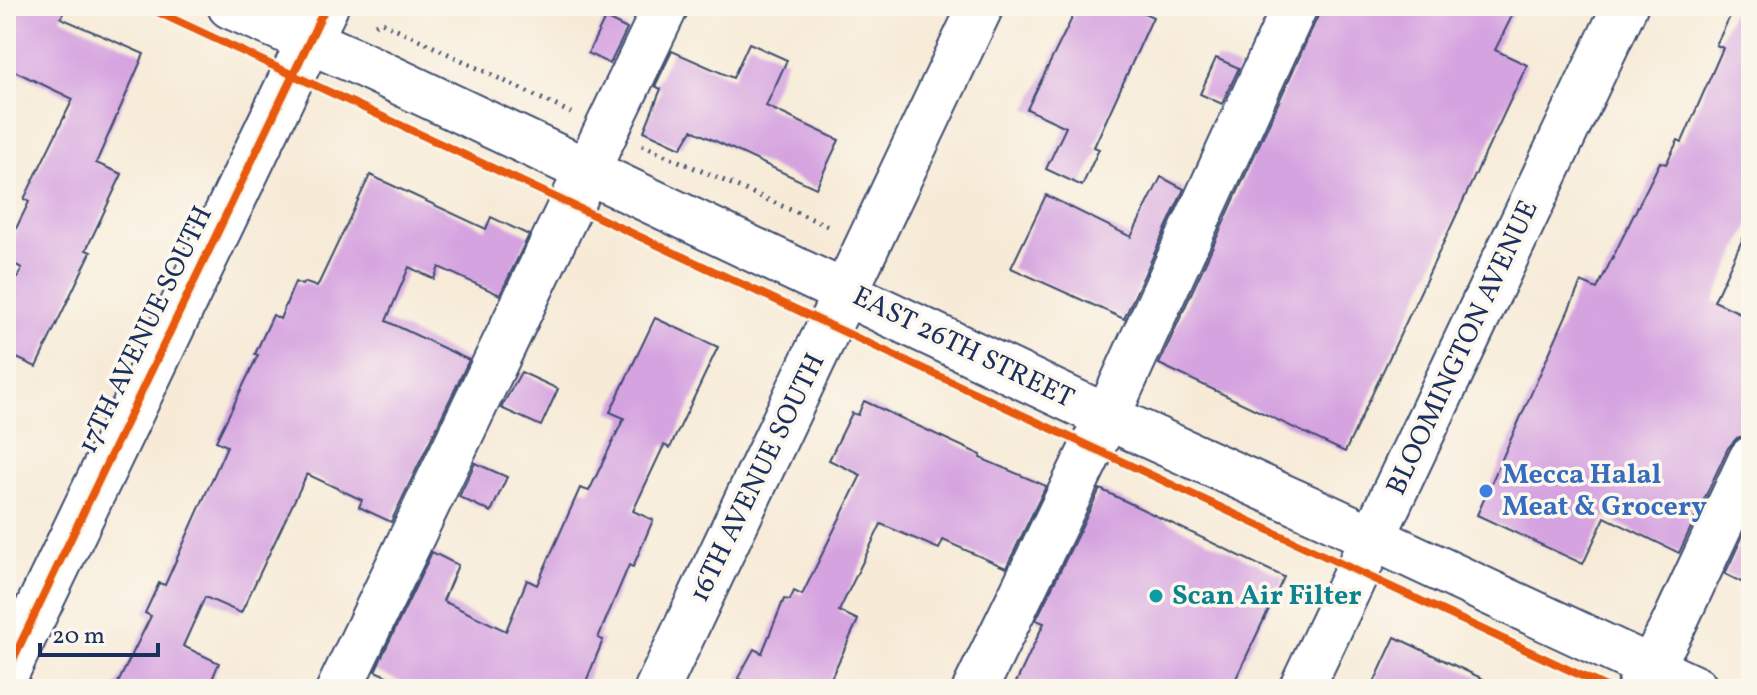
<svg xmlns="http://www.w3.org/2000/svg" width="1757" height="695" font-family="Vollkorn,serif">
  <rect width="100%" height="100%" fill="#fbf7ec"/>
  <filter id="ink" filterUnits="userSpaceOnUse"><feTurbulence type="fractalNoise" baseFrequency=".0125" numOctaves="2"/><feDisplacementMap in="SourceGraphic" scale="16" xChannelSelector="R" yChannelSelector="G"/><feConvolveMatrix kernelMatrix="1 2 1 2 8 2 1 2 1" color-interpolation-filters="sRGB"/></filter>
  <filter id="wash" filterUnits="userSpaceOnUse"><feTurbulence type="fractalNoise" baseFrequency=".006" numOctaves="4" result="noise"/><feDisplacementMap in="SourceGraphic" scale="32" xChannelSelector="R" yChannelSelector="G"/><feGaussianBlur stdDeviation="1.8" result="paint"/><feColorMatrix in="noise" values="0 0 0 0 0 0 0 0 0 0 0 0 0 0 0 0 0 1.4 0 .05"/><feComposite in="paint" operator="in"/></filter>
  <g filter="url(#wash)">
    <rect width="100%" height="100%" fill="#f7ebd8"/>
    <g id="blocks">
      <g fill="#d5a3e0">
        <polygon points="16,6 66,6 61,18 144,54 96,163 122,174 86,250 91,252 36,367 6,353 6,301 22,268 6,260 6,249 29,202 24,199 73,99 6,67 6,26"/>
        <polygon points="1078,6 1129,6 1153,17 1094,147 1099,149 1082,186 1046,169 1066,127 1027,109"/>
        <polygon points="1320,6 1517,6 1495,50 1527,65 1345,452 1159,364 1318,16"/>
        <polygon points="1735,6 1751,6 1751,221 1714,301 1751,318 1751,434 1737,438 1728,448 1679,553 1605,517 1583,564 1477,515 1581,282 1597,289 1660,162 1666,164 1678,140 1682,142 1723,48 1716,45"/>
        <polygon points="605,18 627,29 610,64 588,53"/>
        <polygon points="749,43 787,60 766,106 839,140 816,188 692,130 681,148 644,131 661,89 655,86 672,51 733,78"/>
        <polygon points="1216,58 1239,68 1222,104 1200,94"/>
        <polygon points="370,175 486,229 491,217 529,235 500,295 439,267 434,279 409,267 386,321 469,360 391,522 359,507 362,500 307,474 241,613 205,597 183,646 219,663 208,689 115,689 151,616 145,613 159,583 165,585 227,446 216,441 258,355 255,354 273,315 280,319 295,282 302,285 304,282 317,287"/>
        <polygon points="1161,177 1184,189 1124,319 1011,268 1046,195 1131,237"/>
        <polygon points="655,318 718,347 670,448 664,445 633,511 653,520 633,567 629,565 598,638 603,640 583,689 416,689 375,671 432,552 458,565 443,601 506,631 527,580 537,585 580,488 589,491 624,418 610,412"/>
        <polygon points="521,372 558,389 541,426 501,408"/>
        <polygon points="864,401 981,455 980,458 1046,486 1006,568 943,540 939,549 881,524 839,611 858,620 826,689 759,689 738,678 754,649 762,653 784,599 790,600 794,591 802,595 861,475 829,460 852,413 858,415"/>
        <polygon points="475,463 507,477 491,512 459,497"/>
        <polygon points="1100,489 1284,577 1231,689 1013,689 1044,623 1036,620"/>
        <polygon points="1751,518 1751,587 1725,574"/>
        <polygon points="1395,637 1504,689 1371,689"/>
      </g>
    </g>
  </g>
  <g filter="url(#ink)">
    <use href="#blocks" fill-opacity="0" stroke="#3c4b70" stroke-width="2"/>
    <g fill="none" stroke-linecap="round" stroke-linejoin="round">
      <g stroke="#3c4b70" stroke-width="48">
        <g id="minor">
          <polyline points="230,6 355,61 1107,417 1324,515 1696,689"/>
          <polyline points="6,674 326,6"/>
          <polyline points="339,689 666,6"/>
          <polyline points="657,689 981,6"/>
          <polyline points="975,689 1107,417 1295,6"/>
          <polyline points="1301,689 1625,6"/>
          <polyline points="1639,689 1672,628 1751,459"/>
        </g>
      </g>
      <g stroke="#3c4b70" stroke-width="5" stroke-dasharray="2 6" stroke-linecap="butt">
        <polyline points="375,25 382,22 571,113"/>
        <polyline points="642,145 828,226 829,229"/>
      </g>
      <use href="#minor" stroke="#fff" stroke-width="44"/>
      <g stroke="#fbf7ec" stroke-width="13">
        <g id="cycleway">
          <polyline points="145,6 1610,689"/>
          <polyline points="6,674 326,6"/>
        </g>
      </g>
      <use href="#cycleway" stroke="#e8590c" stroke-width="8"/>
    </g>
  </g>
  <circle fill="#3f7fe0" stroke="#fbf7ec" stroke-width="3" cx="1486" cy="491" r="8"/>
  <circle fill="#0f9aa8" stroke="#fbf7ec" stroke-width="3" cx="1156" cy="596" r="8"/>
  <g text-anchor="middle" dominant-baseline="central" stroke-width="7" stroke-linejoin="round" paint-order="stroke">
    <g font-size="28" fill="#1b2f5e" stroke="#fbf7ec">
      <text transform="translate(146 330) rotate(-64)">17TH AVENUE SOUTH</text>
      <text transform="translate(963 348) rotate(26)">EAST 26TH STREET</text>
      <text transform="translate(1463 348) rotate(-65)">BLOOMINGTON AVENUE</text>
      <text transform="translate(758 478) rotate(-64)">16TH AVENUE SOUTH</text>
    </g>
    <g font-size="28" font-weight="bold" fill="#366cbe" stroke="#fbf7ec" text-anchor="start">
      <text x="1502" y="475">Mecca Halal<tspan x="1502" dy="32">Meat &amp; Grocery</tspan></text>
    </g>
    <g font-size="28" font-weight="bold" fill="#0d838f" stroke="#fbf7ec" text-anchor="start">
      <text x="1172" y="596">Scan Air Filter</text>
    </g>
  </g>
  <rect width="1757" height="695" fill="none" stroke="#fbf7ec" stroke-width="32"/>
  <path d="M40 643v12h118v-12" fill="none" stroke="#1b2f5e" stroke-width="4"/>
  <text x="52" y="643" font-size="24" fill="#1b2f5e" stroke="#fbf7ec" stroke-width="6" paint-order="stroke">20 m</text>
</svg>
